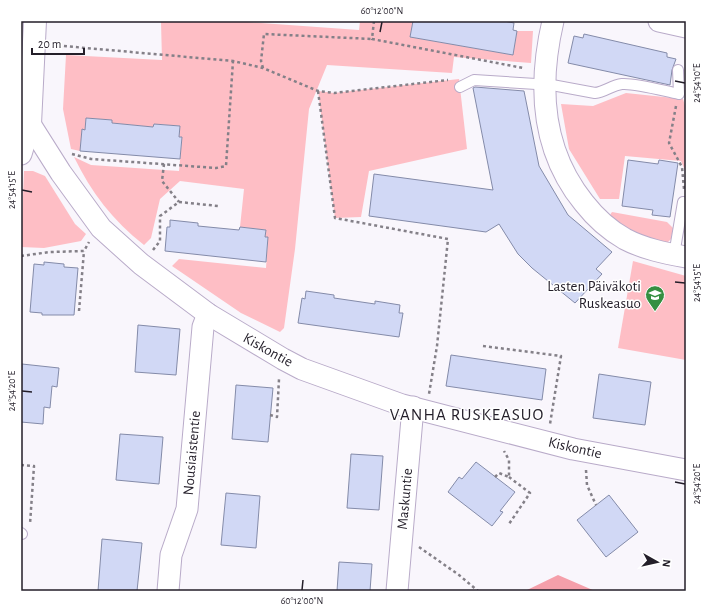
<svg xmlns="http://www.w3.org/2000/svg" width="707" height="612" font-family="'Alegreya Sans',sans-serif">
  <rect width="100%" height="100%" fill="#f9f6fc"/>
  <g fill="#febec5">
    <path d="M247,21V22L359,30L360,21H413L410,37L513,55L517,31H533L531,63L454,57L452,73L327,65L309,109L295,249L284,328L280,332L241,313L172,266L179,259L266,268L268,238L265,237L266,230L240,227L244,189L180,181L160,199L151,238L144,245C113,221 91,192 74,157L91,165L179,171L182,138L179,137L180,126L154,124L153,127L112,123V120L86,118L85,130H82L80,151L71,149L63,109L66,55L162,60L161,22Z"/>
    <polygon points="459,79 467,149 369,171 361,217 335,218 318,91 334,93"/>
    <polygon points="626,93 683,99 686,109 686,173 681,161 625,156 619,199 600,199 569,149 561,104 593,106"/>
    <polygon points="24,171 33,171 45,176 75,224 86,234 81,241 44,248 21,247"/>
    <path d="M612,212L667,222L673,228L671,239L666,244C645,239 626,229 610,215Z"/>
    <polygon points="633,261 686,276 686,360 618,348"/>
  </g>
  <polygon fill="#f59faa" points="558,575 595,591 525,591"/>
  <g fill="#d1d8f5" stroke="#848ba9">
    <polygon points="413,21 504,21 514,23 513,30 517,31 513,55 410,37"/>
    <polygon points="584,34 667,53 667,57 676,59 672,70 670,85 568,63 574,36 583,38"/>
    <polygon points="475,87 524,91 539,166 568,215 612,252 596,269 602,274 575,303 532,268 518,254 499,224 486,232 369,216 374,174 493,190 473,88"/>
    <polygon points="86,118 112,120 112,123 153,127 154,124 180,126 179,137 182,137 180,159 80,151 82,129 85,130"/>
    <polygon points="628,160 658,164 659,160 678,163 670,217 652,215 653,210 622,206"/>
    <polygon points="170,220 198,223 198,226 239,230 240,227 266,230 265,237 268,237 266,262 165,251 167,227 170,227"/>
    <polygon points="44,262 64,264 64,267 78,268 74,315 42,315 42,313 30,312 34,264 44,265"/>
    <polygon points="306,291 334,295 334,298 375,304 375,301 400,305 399,313 403,313 399,337 298,323 302,298 305,299"/>
    <polygon points="138,325 180,329 176,375 135,372"/>
    <polygon points="451,355 546,369 542,400 446,386"/>
    <polygon points="22,364 59,368 57,387 52,386 50,408 44,407 43,424 21,422"/>
    <polygon points="599,374 651,382 645,425 593,418"/>
    <polygon points="236,385 273,388 268,442 232,439"/>
    <polygon points="120,434 163,437 159,484 116,480"/>
    <polygon points="351,454 383,456 379,510 347,508"/>
    <polygon points="476,462 515,492 500,511 503,512 492,526 448,492 459,477 462,479"/>
    <polygon points="226,493 260,496 256,548 221,545"/>
    <polygon points="609,495 638,532 606,557 577,520"/>
    <polygon points="102,539 142,543 137,591 98,591"/>
    <polygon points="339,562 372,564 370,591 337,591"/>
  </g>
  <g fill="none" stroke-linecap="round" stroke-linejoin="round">
    <g stroke="#b9abc9" stroke-width="12">
      <g id="lane">
        <path d="M460,87L474,80L552,85L595,93C605,92 612,85 622,84C636,83 664,91 679,94L678,70"/>
        <polyline points="674,255 683,202"/>
        <polyline points="21,533 22,534"/>
      </g>
    </g>
    <g stroke="#b9abc9" stroke-width="23">
      <g id="street">
        <path d="M553,21C538,85 541,150 584,203C595,217 609,230 625,239C644,249 665,253 686,257"/>
        <polyline points="659,21 686,27"/>
        <polyline points="30,124 61,173 101,228 141,264 208,314 283,359 302,369 402,405 573,449 686,470"/>
        <polyline points="21,154 30,124"/>
        <polyline points="168,591 171,555 187,509 203,327 208,314"/>
        <polyline points="397,591 413,407"/>
      </g>
    </g>
    <g stroke="#b9abc9" stroke-width="24">
      <polyline id="secondary" points="30,124 35,21"/>
    </g>
    <g stroke="#848088" stroke-width="2.5" stroke-dasharray="3 3" stroke-linecap="butt">
      <polyline points="374,21 372,39 523,68"/>
      <polyline points="52,45 233,61 263,68 318,91 334,93 448,80"/>
      <polyline points="263,68 261,61 264,34 372,39"/>
      <polyline points="318,91 335,218 448,239 437,346 429,394"/>
      <polyline points="676,106 669,143 682,167 684,189"/>
      <polyline points="72,154 91,159 216,168 226,166 233,61"/>
      <polyline points="164,164 162,181 179,202"/>
      <polyline points="153,250 160,241 160,216 179,202 218,206"/>
      <polyline points="21,256 50,252 84,251 89,242"/>
      <polyline points="79,311 84,251"/>
      <polyline points="483,346 561,356 550,424"/>
      <polyline points="270,415 277,417 279,379"/>
      <polyline points="21,465 34,466 30,524"/>
      <polyline points="586,470 587,485 596,505"/>
      <polyline points="495,477 499,473 509,477 509,460 504,451"/>
      <polyline points="509,477 530,493 509,524"/>
      <polyline points="419,547 459,575 478,591"/>
    </g>
    <use href="#lane" stroke="#fff" stroke-width="10"/>
    <use href="#street" stroke="#fff" stroke-width="21"/>
    <use href="#secondary" stroke="#fff" stroke-width="22"/>
  </g>
  <path fill="none" stroke="#231e29" stroke-width="1.5" d="M380,32L382,22M675,81L685,83M22,190L32,192M675,282L685,283M22,391L32,392M675,482L685,484M302,590L303,580"/>
  <defs>
    <g id="school-pin" transform="scale(1)"><path d="M0 17L-7.5 6A9.5 9.5 0 1 1 7.5 6Z" fill="#348f41" stroke="#fff"/><path d="M0-5L7-2L0 1L-7-2ZM-4 1L0 2.5L4 1V4Q0 6-4 4Z" fill="#fff"/></g>
  </defs>
  <g fill-rule="evenodd">
    <use href="#school-pin" x="655" y="295"/>
  </g>
  <g text-anchor="middle" dominant-baseline="central" stroke-width="3" stroke-linejoin="round" paint-order="stroke">
    <g font-size="15" fill="#231e29" stroke="#fff" text-anchor="end">
      <text x="641" y="286">Lasten Päiväkoti<tspan x="641" dy="17">Ruskeasuo</tspan></text>
    </g>
    <g font-size="15" fill="#231e29" stroke="#fff">
      <text transform="translate(268 350) rotate(29)">Kiskontie</text>
      <text transform="translate(575 448) rotate(13)">Kiskontie</text>
      <text transform="translate(192 453) rotate(-85)">Nousiaistentie</text>
      <text transform="translate(405 499) rotate(-85)">Maskuntie</text>
    </g>
    <g font-size="17" letter-spacing="1" fill="#231e29" stroke="#fff">
      <text x="467" y="414">VANHA RUSKEASUO</text>
    </g>
  </g>
  <rect width="707" height="612" fill="none" stroke="#ffffff" stroke-width="44"/>
  <g transform="translate(657 562) rotate(98)" stroke="#ffffff" stroke-width="3" paint-order="stroke">
  <path d="M0-3L7 15L0 10L-7 15Z" fill="#231e29"/>
  <text y="-6" font-size="11" font-weight="bold" text-anchor="middle" fill="#231e29">N</text>
  </g>
  <path d="M32 48v6h52v-6" fill="none" stroke="#231e29" stroke-width="2"/>
  <text x="38" y="48" font-size="12" fill="#231e29" stroke="#ffffff" stroke-width="3" paint-order="stroke">20 m</text>
  <rect x="22" y="22" width="663" height="568" fill="none" stroke="#231e29" stroke-width="1.5"/>
  <g font-size="10" text-anchor="middle" fill="#231e29">
    <text x="382" y="14">60°12'00"N</text>
    <text transform="translate(696 83) rotate(-90)" y="4">24°54'10"E</text>
    <text transform="translate(11 190) rotate(-90)" y="4">24°54'15"E</text>
    <text transform="translate(696 283) rotate(-90)" y="4">24°54'15"E</text>
    <text transform="translate(11 391) rotate(-90)" y="4">24°54'20"E</text>
    <text transform="translate(696 484) rotate(-90)" y="4">24°54'20"E</text>
    <text x="302" y="604">60°12'00"N</text>
  </g>
</svg>
